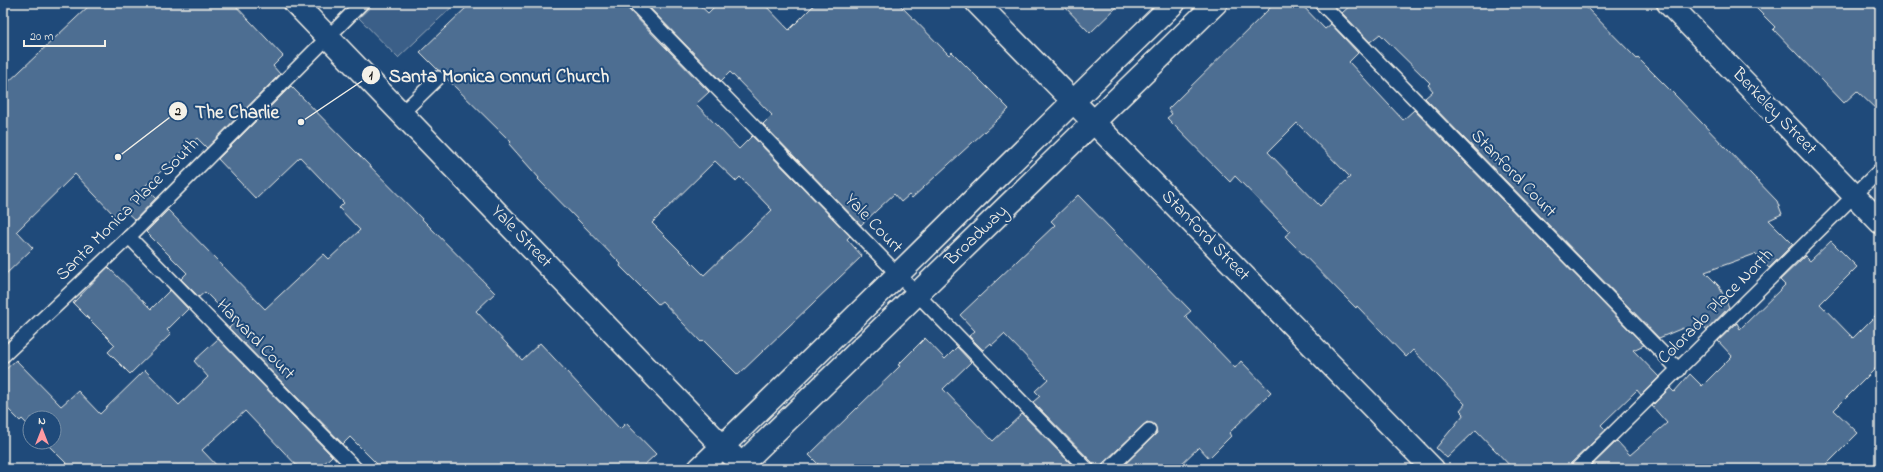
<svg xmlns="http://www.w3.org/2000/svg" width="1883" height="472" font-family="'Indie Flower',sans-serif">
  <rect width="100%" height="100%" fill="#1f4a7a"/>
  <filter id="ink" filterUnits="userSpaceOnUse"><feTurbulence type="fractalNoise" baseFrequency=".025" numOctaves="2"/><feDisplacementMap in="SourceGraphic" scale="8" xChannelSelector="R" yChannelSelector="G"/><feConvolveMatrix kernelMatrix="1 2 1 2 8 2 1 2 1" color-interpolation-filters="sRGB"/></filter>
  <g filter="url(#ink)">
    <polygon fill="#3a5f88" stroke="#97a8b8" points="375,3 456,3 398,58 359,18"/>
    <g fill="#4d6e92" stroke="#f4f1e8" fill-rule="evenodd">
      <polygon points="92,3 233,3 283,56 273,66 280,74 207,148 197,138 145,186 156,198 135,220 122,208 114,215 75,174 17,231 33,248 3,277 3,87"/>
      <path d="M471,3H626L628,9L709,92L696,104L739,149L752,136L850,236L847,239L862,256L738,375L703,340L701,342L662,301L658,304L620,266L621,264L538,179L539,178L509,144L511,142L446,78L443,72L438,70L420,52ZM715,161L736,181L740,177L772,210L704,275L652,223Z"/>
      <polygon points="645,3 697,3 708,13 718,3 763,3 789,30 816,3 898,3 949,55 952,52 1009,109 912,198 909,195 901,202 894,194 861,225 763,124 772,115 730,72 721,81"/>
      <polygon points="1061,3 1121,3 1090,33"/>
      <path d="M1275,3H1300L1325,29L1331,24L1358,53L1349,62L1403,120L1414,110L1644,345L1633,350L1659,377L1641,395L1637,390L1601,425L1606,430L1571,463L1569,469H1513L1476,430L1447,458L1436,448L1464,414L1460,410L1465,404L1413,350L1406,357L1357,306L1356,308L1285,236L1290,232L1235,176L1230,182L1167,118L1172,114L1168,109ZM1297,123L1350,177L1320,206L1268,152Z"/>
      <polygon points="1353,3 1582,3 1637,59 1638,58 1676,96 1777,201 1782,214 1769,220 1793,244 1769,268 1755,254 1705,272 1719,286 1729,307 1707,330 1701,323 1689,335 1683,328 1659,338 1425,98 1433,91 1428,85 1430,83 1380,34 1370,42 1342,13"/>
      <polygon points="1751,3 1880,3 1880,113 1857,91 1844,103 1773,29 1775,27"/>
      <polygon points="291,86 495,293 476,311 522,360 540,343 620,429 626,423 656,454 640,469 382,469 350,437 343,444 229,328 235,322 205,292 199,297 181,279 187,273 146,232 168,210 265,309 324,254 329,259 360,230 339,208 344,203 300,157 256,199 218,159"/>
      <polygon points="1078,195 1191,311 1185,316 1235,368 1241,361 1271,392 1229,433 1231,436 1209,458 1199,447 1176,469 1120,469 1157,433 1155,425 1147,422 1103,463 1101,469 1095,469 1093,463 1033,402 1040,396 1035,391 1048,379 1004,334 992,345 991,343 983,350 969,336 975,331 960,315 1055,225 1051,221"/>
      <polygon points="1831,241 1857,267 1820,304 1853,338 1880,311 1880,364 1834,410 1858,433 1822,469 1588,469 1617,441 1630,455 1667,423 1652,406 1670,388 1674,392 1690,374 1702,386 1732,356 1718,341 1737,323 1740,329 1785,285 1780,280 1805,256 1810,261"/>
      <polygon points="108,267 151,309 170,290 188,309 167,330 171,334 130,374 108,352 115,345 73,303"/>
      <polygon points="925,338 945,359 957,347 971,362 943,389 993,441 1022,414 1076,469 823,469 809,455 900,366 898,365"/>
      <polygon points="218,339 332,456 318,469 300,469 245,411 202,450 220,469 72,469 45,442 54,442 54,418 30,418 30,427 22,419 20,421 3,404 3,372 16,360 61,406 78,391 100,414 145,370 179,405 208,377 194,361"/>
    </g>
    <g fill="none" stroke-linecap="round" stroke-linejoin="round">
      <g stroke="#f4f1e8" stroke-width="16">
        <g id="service">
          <polyline points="634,3 1087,469"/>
          <polyline points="1321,3 1679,370"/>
          <polyline points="402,113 438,78"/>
          <polyline points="129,237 356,469"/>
          <polyline points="3,356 129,237 362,3"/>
          <polyline points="1109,469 1149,430"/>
          <polyline points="1577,469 1880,170"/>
        </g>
      </g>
      <g stroke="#f4f1e8" stroke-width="25">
        <g id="minor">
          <polyline points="295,3 722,446 747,469"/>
          <polyline points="977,3 1433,469"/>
          <polyline points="1668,3 1880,222"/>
        </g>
      </g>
      <g stroke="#f4f1e8" stroke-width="25">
        <g id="tertiary">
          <path d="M699,469C859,315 1015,157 1174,3"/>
          <polyline points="737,469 1216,3"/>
        </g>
      </g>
      <use href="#service" stroke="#1f4a7a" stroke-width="13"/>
      <use href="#minor" stroke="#1f4a7a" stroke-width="22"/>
      <use href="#tertiary" stroke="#1f4a7a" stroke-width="22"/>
    </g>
  </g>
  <g text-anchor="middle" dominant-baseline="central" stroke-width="4" stroke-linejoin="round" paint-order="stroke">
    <g font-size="18" fill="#f4f1e8" stroke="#1f4a7a">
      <text transform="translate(1774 112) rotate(46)">Berkeley Street</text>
      <text transform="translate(1513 174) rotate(46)">Stanford Court</text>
      <text transform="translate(128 210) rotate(-45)">Santa Monica Place South</text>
      <text transform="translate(873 224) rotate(46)">Yale Court</text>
      <text transform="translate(977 236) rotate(-44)">Broadway</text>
      <text transform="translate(1205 236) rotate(46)">Stanford Street</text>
      <text transform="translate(521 237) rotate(46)">Yale Street</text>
      <text transform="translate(1716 307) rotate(-45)">Colorado Place North</text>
      <text transform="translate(255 340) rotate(46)">Harvard Court</text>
    </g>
  </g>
  <path fill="none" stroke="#f4f1e8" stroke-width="1.5" d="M301 122L371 75M118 157L178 111"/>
  <g fill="#f4f1e8" stroke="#1f4a7a" stroke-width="1.5">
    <circle cx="301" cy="122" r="4"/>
    <circle cx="118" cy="157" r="4"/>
    <circle cx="371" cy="75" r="10"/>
    <circle cx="178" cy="111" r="10"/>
  </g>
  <g font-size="12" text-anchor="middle" font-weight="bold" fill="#111">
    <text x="371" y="79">1</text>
    <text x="178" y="115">2</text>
  </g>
  <g font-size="19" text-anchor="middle" font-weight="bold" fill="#f4f1e8" stroke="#1f4a7a" stroke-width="4" stroke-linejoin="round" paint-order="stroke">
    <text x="499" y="82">Santa Monica Onnuri Church</text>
    <text x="237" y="118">The Charlie</text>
  </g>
  <rect width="1883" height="472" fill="none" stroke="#1f4a7a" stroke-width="16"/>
  <rect x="8" y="8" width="1867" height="456" fill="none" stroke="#f4f1e8" stroke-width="1.5" filter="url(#ink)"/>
  <g transform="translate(42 430)"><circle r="19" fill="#1f4a7a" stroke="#748da6"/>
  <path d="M0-3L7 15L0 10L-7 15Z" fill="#ff9aa2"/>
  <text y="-6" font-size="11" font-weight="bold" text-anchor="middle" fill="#f4f1e8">N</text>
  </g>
  <path d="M24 40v6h81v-6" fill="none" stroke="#f4f1e8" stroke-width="2"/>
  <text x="30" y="40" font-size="12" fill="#f4f1e8" stroke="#1f4a7a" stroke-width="3" paint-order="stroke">20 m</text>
</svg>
